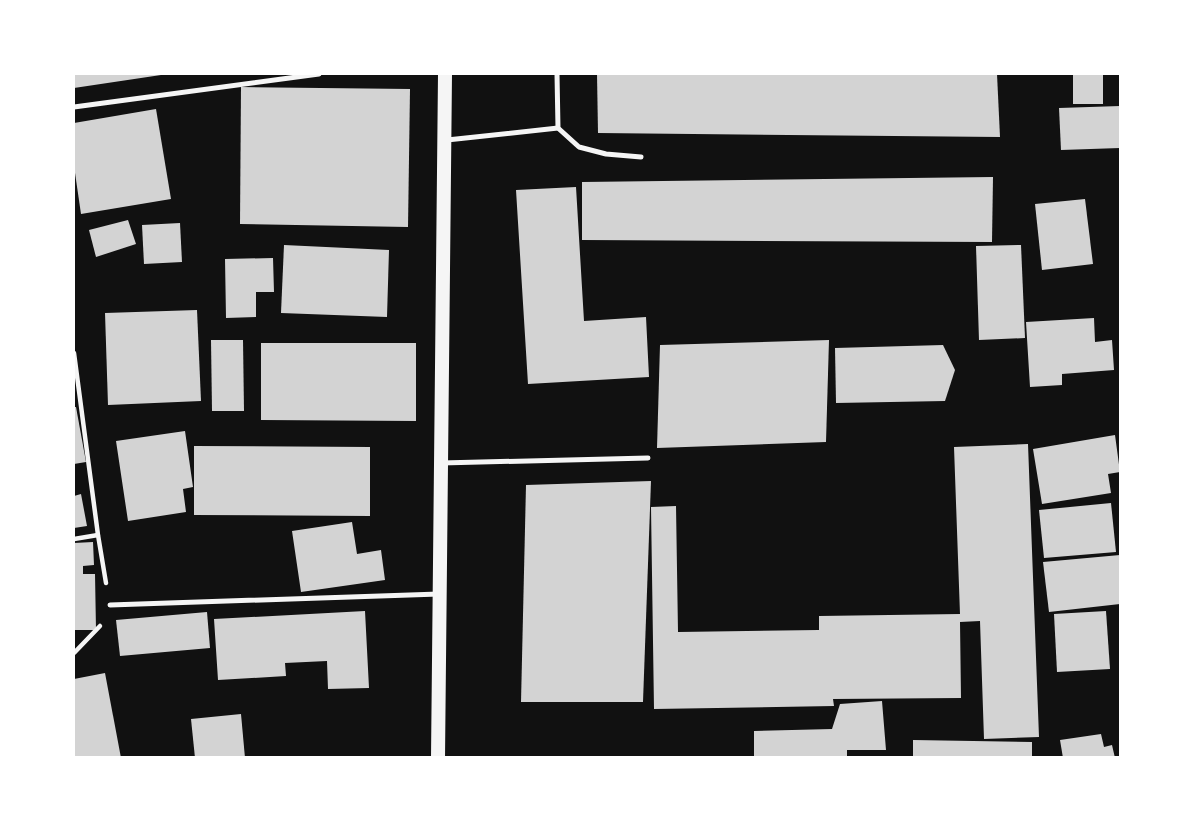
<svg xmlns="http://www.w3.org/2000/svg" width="1194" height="831" font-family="'IBM Plex Sans',sans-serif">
  <rect width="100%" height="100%" fill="#111"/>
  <g fill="#d3d3d3">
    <polygon points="74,74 161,74 161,75 74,88"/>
    <polygon points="597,74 997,74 1000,137 598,133"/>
    <rect x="1073" y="74" width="30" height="30"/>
    <polygon points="241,87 410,89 408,227 240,224"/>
    <polygon points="1120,106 1120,148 1061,150 1059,108"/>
    <polygon points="156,109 171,199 81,214 74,166 74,123"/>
    <polygon points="993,177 992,242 582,240 582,182"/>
    <polygon points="576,187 584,321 646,317 649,377 528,384 516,190"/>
    <polygon points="1085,199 1093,264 1042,270 1035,204"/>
    <polygon points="128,220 136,244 96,257 89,230"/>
    <polygon points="180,223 182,262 144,264 142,225"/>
    <polygon points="284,245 389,250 387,317 281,313"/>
    <polygon points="1021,245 1025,338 979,340 976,246"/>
    <polygon points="273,258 274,292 256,292 256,317 226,318 225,259"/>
    <polygon points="197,310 201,401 108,405 105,313"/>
    <polygon points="1094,318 1095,342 1112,340 1114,370 1062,374 1062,385 1030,387 1026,322"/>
    <polygon points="211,340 243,340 244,411 212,411"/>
    <polygon points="829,340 826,442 657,448 660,345"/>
    <polygon points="261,343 416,343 416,421 261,420"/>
    <polygon points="943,345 955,370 945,401 836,403 835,348"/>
    <polygon points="74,407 76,407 86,462 74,464"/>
    <polygon points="185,431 193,487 183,489 186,512 128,521 116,441"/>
    <polygon points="1115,435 1120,472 1108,474 1111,493 1042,504 1033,449"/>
    <polygon points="1028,444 1039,737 984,739 980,621 960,622 961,698 833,699 834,706 654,709 651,507 676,506 678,632 819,630 819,616 960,614 954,447"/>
    <polygon points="194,446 370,447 370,516 194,515"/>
    <polygon points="651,481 643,702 521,702 526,485"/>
    <polygon points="81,494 87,526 74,528 74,496"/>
    <polygon points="1111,503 1116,552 1044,558 1039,510"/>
    <polygon points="352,522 357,554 381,550 385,580 301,592 292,531"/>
    <polygon points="93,542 94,565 83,566 83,574 95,574 96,630 74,630 74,543"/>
    <polygon points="1120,555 1120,604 1049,612 1043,562"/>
    <polygon points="365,611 369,688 328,689 327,661 285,663 286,676 218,680 214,619"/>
    <polygon points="1106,611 1110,669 1057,672 1054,614"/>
    <polygon points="207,612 210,648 120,656 116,620"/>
    <polygon points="105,673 121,758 74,758 74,679"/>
    <polygon points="882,701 886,750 847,750 847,758 754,758 754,731 832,729 840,704"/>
    <polygon points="241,714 245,758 195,758 191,719"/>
    <polygon points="1101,734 1104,747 1112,745 1115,758 1063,758 1060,740"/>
    <polygon points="913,740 1032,742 1032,758 913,758"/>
  </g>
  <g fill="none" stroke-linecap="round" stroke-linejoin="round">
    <g stroke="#f5f5f5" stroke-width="4.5">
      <polyline points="74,353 98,535 106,583"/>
      <polyline points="74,539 98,535"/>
      <polyline points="74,653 100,626"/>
    </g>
    <g stroke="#f5f5f5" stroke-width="5">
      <polyline points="557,74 558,128 579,147 606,154 641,157"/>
      <polyline points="74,107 319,74"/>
      <polyline points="447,140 558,128"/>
      <polyline points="441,463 648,458"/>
      <polyline points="110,605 439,594"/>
    </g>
    <polyline stroke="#f5f5f5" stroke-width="14" points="438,758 445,74"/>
  </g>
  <rect width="1194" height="831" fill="none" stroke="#ffffff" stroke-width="150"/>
</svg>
